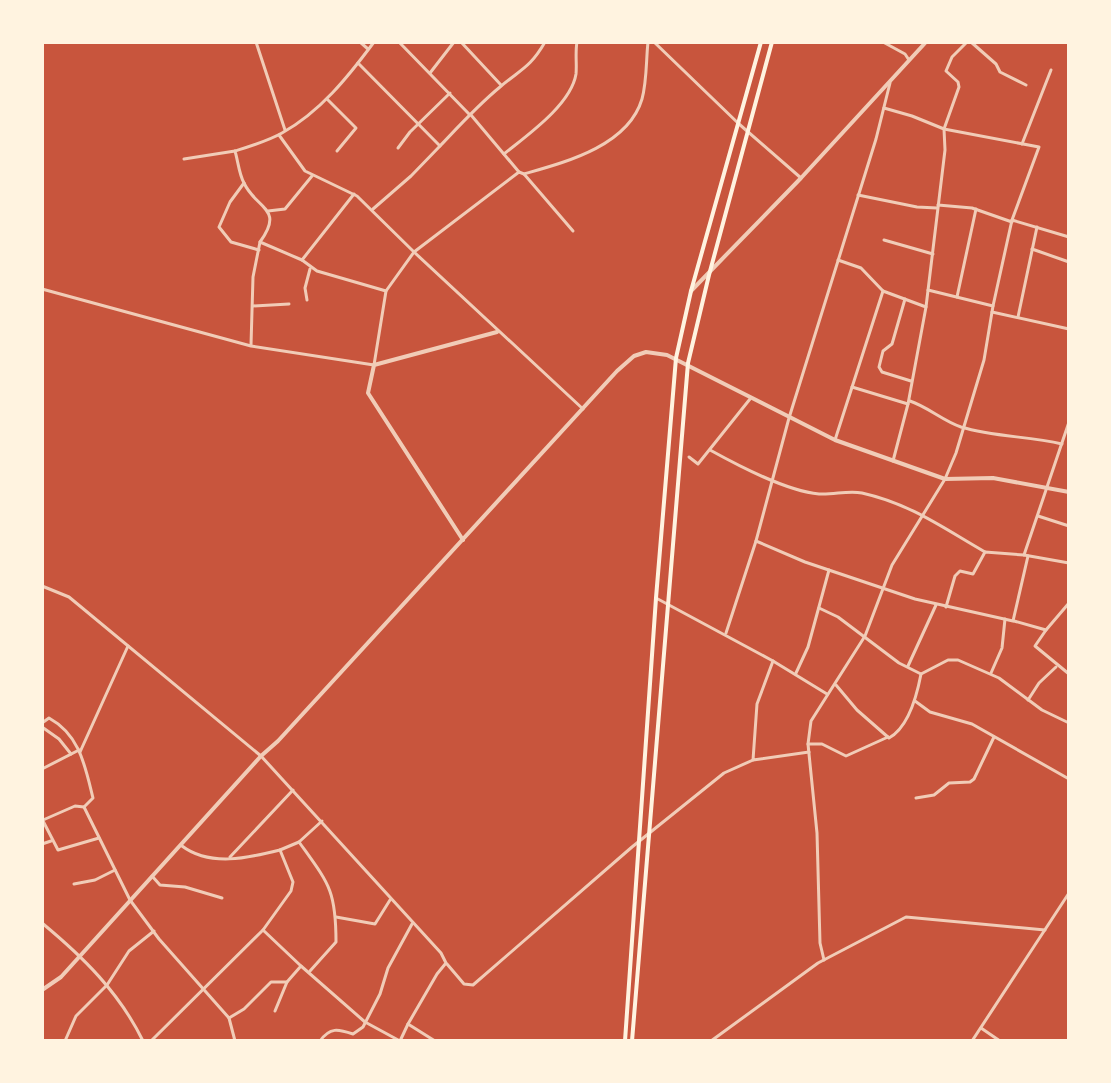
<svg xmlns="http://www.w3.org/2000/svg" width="1111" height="1083" font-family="Ubuntu,sans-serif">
  <rect width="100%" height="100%" fill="#c8553d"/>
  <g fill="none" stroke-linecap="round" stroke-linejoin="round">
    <g stroke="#f1ccb7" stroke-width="3">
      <polyline points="256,42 285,130"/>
      <polyline points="360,42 368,49"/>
      <path d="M374,42C348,77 320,112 282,133C268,141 251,146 235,151C238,161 239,174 244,183C256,209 285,208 260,242L302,260L317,271L386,291L414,252L583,409"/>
      <polyline points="399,42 469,114"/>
      <polyline points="461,42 501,85"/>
      <polyline points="654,42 739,124 801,178"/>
      <polyline points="883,42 905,54 909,60"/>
      <polyline points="967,42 952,57 946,71 958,82 959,87 944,129 1039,147 1012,220 993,306"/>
      <polyline points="971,42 996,64 1000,72 1026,85"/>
      <path d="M358,63L440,146C459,126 478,105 500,87C521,69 530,68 545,42"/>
      <polyline points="430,73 454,42"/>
      <polyline points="890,83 876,139 789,418 756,541 805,562 915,599 1013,621 1028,556"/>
      <polyline points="327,99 356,128 337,151"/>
      <polyline points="884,108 912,116 944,129 945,150 926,307 908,404 893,461"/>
      <polyline points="471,115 519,172"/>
      <path d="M279,135L305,171L357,196L414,252L519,172L524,174C566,162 628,146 642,99C647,81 646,60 648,42"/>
      <polyline points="1022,144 1051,70"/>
      <polyline points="398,148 410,132 450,93"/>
      <path d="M504,154C526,136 571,105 576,74C577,64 575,53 577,42"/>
      <polyline points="184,159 235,151"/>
      <polyline points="524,174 573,231"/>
      <polyline points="244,183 230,202 219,227 231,242 259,250"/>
      <polyline points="858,195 917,207 937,208"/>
      <polyline points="938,205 972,208 1012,222"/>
      <polyline points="373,209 411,176 440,146"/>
      <polyline points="268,211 285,209 312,176"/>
      <polyline points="1012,220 1069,237"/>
      <polyline points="884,240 933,254"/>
      <polyline points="1032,249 1069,262"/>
      <polyline points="302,260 354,194"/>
      <polyline points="838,260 861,268 883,291"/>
      <polyline points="42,289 251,346 374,365 386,291"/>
      <polyline points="957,297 976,209"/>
      <polyline points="905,299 892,344 883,351 879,367 882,372 911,381"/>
      <polyline points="307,300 305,288 310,269"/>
      <polyline points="253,306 289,304"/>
      <polyline points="992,312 1069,329"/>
      <polyline points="1018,317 1037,227"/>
      <polyline points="251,345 253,277 260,242"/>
      <polyline points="852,387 908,404"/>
      <path d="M910,401C928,407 943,421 961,427C994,437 1028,436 1062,444"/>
      <polyline points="835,440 883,291 926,307"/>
      <path d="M710,450C739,466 786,491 819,494C834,495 848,490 862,493C911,504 943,528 985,552"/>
      <polyline points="689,457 698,464 750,399"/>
      <polyline points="1038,516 1069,526"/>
      <polyline points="1024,555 1069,422"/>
      <polyline points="42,586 69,597 261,756 441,953 446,963 437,974 408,1024 435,1041"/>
      <polyline points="656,598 773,661 827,694"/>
      <polyline points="946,607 955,576 960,571 973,574 985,552 1024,555 1069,563"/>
      <polyline points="819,608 838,617 899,663 921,674 948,660 958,660 999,678 1042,710 1069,723"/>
      <polyline points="1014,621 1046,630 1069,603"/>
      <polyline points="1046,630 1035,646 1069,674"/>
      <polyline points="726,633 756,541"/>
      <polyline points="773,661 757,704 753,760 809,752"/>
      <polyline points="908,666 936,605"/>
      <polyline points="796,673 808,647 829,570"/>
      <polyline points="991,673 1002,648 1005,619"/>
      <path d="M836,685L857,710L889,738C909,727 917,695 921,674"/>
      <polyline points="1028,700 1039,683 1056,667"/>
      <polyline points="915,701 930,712 972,724 1069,779"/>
      <path d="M42,723L49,718C80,735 85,766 93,798L84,807L130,900L159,939L229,1018L235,1041"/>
      <polyline points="42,727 59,739 71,754"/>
      <polyline points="808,744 822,744 846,756 888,737"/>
      <polyline points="80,752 128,646"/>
      <polyline points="42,769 79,750"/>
      <polyline points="916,798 934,795 949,783 970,782 974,779 994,737"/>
      <polyline points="42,819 58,850 99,838"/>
      <polyline points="43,820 75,806 84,807"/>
      <path d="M299,842C329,884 336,890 336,942L310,971"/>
      <polyline points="42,844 51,841"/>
      <path d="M182,846C210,867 248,858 280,850"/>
      <polyline points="230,857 293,790"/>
      <polyline points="152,876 160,885 185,887 222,898"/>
      <polyline points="74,884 95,880 115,870"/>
      <polyline points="336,917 375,924 390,900"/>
      <path d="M42,923C83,957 119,992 143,1041"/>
      <polyline points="263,930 291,891 293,882 280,850 299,842 322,821"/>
      <polyline points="824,960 820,943 817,833 808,744 811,721 865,636 892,565 945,479 956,453 984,360 993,306 928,290"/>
      <polyline points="447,964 464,984 473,985 632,847 724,773 753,760"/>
      <polyline points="301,966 365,1022 400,1041"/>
      <polyline points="275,1011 287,982"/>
      <polyline points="981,1028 1000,1041"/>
      <polyline points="65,1041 76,1016 107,985 129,951 154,931"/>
      <polyline points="151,1041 263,930 301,966 287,982 271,982 244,1009 229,1018"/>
      <path d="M320,1041C330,1027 338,1029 353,1034L363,1027L380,994L388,968L412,924"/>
      <polyline points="400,1041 408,1024"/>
      <polyline points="711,1041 818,963 906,917 1045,930"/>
      <polyline points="972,1041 1069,893"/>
    </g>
    <g stroke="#f1ccb7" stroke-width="4">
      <polyline points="691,291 801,178 926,42"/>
      <polyline points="463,540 368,393 374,365 497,332"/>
      <polyline points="42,990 61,977 261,756 278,741 617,371 634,356 646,352 667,355 835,440 945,479 993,478 1069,492"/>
    </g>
    <g stroke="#fff3e0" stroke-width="4">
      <polyline points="625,1041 656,598 676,358 691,291 761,42"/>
      <polyline points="632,1041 688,363 709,275 772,42"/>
    </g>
  </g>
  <rect width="1111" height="1083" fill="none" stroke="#fff3e0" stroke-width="88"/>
</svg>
